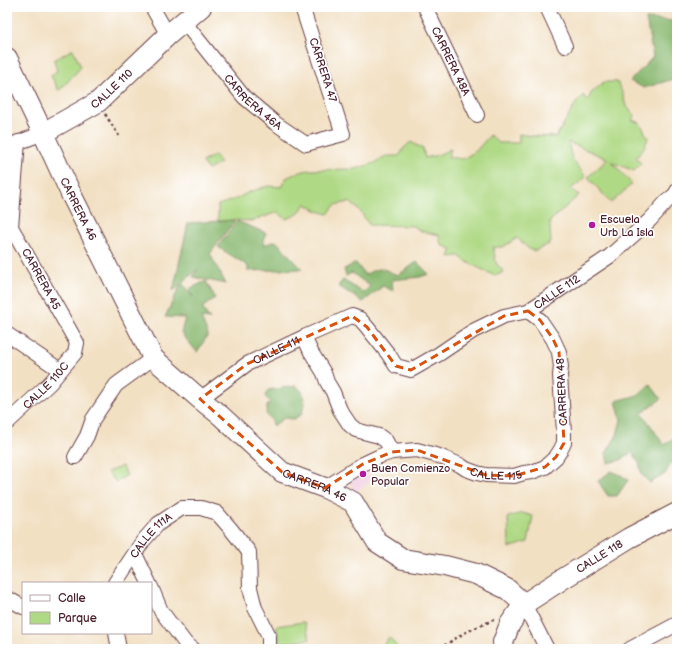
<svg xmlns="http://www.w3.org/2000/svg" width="684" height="656" font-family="'Balsamiq Sans',sans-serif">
  <rect width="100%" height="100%" fill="#fff"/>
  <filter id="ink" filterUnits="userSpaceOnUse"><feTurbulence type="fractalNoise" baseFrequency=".025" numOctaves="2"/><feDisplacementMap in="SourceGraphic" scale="8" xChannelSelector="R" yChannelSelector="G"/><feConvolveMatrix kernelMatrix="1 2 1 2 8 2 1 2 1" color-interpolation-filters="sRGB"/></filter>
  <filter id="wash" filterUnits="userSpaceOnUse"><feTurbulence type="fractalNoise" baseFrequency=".012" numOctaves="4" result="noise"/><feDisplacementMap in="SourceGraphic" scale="16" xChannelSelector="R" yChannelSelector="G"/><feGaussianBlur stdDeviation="0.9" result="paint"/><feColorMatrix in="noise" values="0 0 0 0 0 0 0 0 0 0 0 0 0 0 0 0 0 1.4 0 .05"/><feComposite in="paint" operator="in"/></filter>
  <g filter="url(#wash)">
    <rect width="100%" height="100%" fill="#f2e0c3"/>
    <polygon fill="#f2cfe1" points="364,468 372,480 356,492 348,482"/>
    <g fill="#afd984" stroke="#7c7c58">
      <polygon points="73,49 81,67 59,91 51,76 57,71 54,60"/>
      <polygon points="604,82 617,82 622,92 626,106 635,115 632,120 640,123 648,138 645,146 636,158 641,163 634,171 612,162 632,184 611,203 588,177 608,159 568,142 572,159 586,177 571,189 579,195 550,221 550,230 551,243 535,251 529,249 517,238 503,247 493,247 496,263 504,272 495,276 469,263 459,256 449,257 452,249 441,245 439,235 421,231 413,226 369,225 360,211 350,202 335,205 328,214 318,211 305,204 298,214 286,219 278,212 252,221 235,220 218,221 218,205 236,199 249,192 268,186 281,187 286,178 297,173 308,170 355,169 375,163 386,156 399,156 404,148 411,142 423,149 425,158 438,155 451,149 448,157 463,159 476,151 490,135 499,143 519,143 519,134 532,136 556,137 576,103 583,95 588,101 591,93"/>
      <polygon points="215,155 220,163 208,170 202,162"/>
      <polygon points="122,466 127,475 116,482 107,472 118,468"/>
      <polygon points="522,513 533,516 528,542 509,548 508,517"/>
      <polygon points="304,622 310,639 280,644 276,626"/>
      <polygon points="389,637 399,649 381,649"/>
    </g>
    <g fill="#8bb972" stroke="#6a6c4e">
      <polygon points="677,18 677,78 644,88 630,81 653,57 646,19 673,21"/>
      <polygon points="235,220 210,254 226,284 193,277 198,269 182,283 193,297 189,289 206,281 215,298 202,308 210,319 201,318 208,335 197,352 181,333 185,318 165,317 181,284 173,291 188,223"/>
      <polygon points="237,221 266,233 263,245 276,241 302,269 248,271 248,266 218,247"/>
      <path d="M417,262L429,274L420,277L392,280L393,291L383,286L363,302L338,286L343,280L364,293L370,286L352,273L346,276L344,269L356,263L365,275C371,271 379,267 386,270C391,272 394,274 398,275Z"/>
      <polygon points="650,384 661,399 642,413 664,445 677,435 677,453 665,474 650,483 642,475 639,463 632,452 621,460 608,463 606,453 617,435 621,420 616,401 638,395"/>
      <path d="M296,386C308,394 304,402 302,414L294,419L284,418L273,426L272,421L266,414L267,406L270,402L265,396L268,390Z"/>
      <polygon points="611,471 621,475 628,480 617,496 608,496 598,481"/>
    </g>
  </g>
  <g filter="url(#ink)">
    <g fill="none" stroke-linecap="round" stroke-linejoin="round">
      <g stroke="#633c42" stroke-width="16">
        <g id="street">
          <polyline points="152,7 168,35"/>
          <path id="s1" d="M425,7L477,115"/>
          <polyline points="547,7 565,46"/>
          <path id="s2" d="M184,22L244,97L275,123L306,144L343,134L302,7"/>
          <polyline points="7,147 43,133"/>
          <polyline points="7,334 60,370"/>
          <polyline points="304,337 311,352 324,373 327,382 333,392 340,410 350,425 356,430 371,434 379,436 386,441 392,452"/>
          <path id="s3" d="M200,399L247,364L304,337L352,316L360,319L367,327L389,355L396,366L411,370L439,354L473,331L504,316L528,311L610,256L650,220L667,201L676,194L677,191"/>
          <path id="s4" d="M7,423L50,383L75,353L77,343L11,227L18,142"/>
          <polyline points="75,457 87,436 93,419 116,385 153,358"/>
          <path id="s5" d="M325,488L363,464L380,456L392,452L417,450L439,456L460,465L466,469L477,473L486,475L514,476L524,473L532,472L545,467L556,457L560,451L564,443V432L561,390L560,375L561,367L559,352L553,339L540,320L528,311"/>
          <polyline points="135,554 149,583"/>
          <path id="s6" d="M115,583L143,541L158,524L182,508H201L217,513L230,528L249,552L250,588L255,608L269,636V649"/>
          <polyline points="151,587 161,611 186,644 193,649"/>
          <polyline points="7,598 23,607"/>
          <polyline points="524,604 547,649"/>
          <polyline points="116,633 119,649"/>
          <polyline points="630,649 677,624"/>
        </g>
      </g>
      <g stroke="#633c42" stroke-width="22">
        <g id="secondary">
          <path id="s7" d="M7,58L43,133L72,196L153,358L200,399L220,415L282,472L325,488L353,502L377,542L403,559L445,566L476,574L507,589L524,604"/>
          <path id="s8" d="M43,133L98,102L168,35L201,7"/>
          <path id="s9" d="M504,649L503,642L510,624L524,604L561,580L629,538L677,513"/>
        </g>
      </g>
      <g stroke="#633c42" stroke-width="2.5" stroke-dasharray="3 3" stroke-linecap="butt">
        <polyline points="105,114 119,136"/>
        <polyline points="439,649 464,633 493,620 494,620"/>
      </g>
      <use href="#street" stroke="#fff" stroke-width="14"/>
      <use href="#secondary" stroke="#fff" stroke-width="20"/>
    </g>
  </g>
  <path fill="none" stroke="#d8530f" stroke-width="3" stroke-dasharray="8 5" stroke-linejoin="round" d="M528,311L540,320L553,339L559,352L564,443L556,457L545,467L514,476L486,475L417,450L392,452L363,464L325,488L282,472L200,399L247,364L352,316L367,327L396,366L411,370L504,316Z"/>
  <g fill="#b5179e" stroke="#fff" stroke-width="1.5">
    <circle cx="592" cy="225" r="4"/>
    <circle cx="363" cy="474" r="4"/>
  </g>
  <g text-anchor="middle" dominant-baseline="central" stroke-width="3.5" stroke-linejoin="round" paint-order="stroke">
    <g font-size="11" fill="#4a1f2b" stroke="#fff">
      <text stroke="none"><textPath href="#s1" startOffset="60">CARRERA 48A</textPath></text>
      <text transform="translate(323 70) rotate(72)">CARRERA 47</text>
      <text stroke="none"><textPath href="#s8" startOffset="82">CALLE 110</textPath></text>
      <text stroke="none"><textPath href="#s2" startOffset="106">CARRERA 46A</textPath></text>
      <text stroke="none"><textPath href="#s7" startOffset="167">CARRERA 46</textPath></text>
      <text transform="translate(41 279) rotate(61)">CARRERA 45</text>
      <text stroke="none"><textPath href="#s3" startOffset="424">CALLE 112</textPath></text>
      <text stroke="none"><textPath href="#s3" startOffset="91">CALLE 111</textPath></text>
      <text stroke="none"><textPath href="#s4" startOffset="54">CALLE 110C</textPath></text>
      <text transform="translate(562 392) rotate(-93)">CARRERA 48</text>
      <text stroke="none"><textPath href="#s5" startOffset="185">CALLE 115</textPath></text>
      <text stroke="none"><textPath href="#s7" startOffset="541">CARRERA 46</textPath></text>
      <text stroke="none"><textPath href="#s6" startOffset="60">CALLE 111A</textPath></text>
      <text stroke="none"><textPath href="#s9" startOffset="140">CALLE 118</textPath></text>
    </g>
    <g font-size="11" fill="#4a1f2b" stroke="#fff" text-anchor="start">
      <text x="600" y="219">Escuela<tspan x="600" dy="13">Urb La Isla</tspan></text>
      <text x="371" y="468">Buen Comienzo<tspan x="371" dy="13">Popular</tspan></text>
    </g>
  </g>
  <rect width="684" height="656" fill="none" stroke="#fff" stroke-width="24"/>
  <rect x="22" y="582" width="130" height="52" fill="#ffffff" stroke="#b7a5aa"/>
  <rect x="30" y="595" width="20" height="6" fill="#ffffff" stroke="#b7a5aa"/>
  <text x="58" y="602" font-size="12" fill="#4a1f2b">Calle</text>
  <rect x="30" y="612" width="20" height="12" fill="#afd984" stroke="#b7a5aa"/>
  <text x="58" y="622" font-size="12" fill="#4a1f2b">Parque</text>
</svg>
